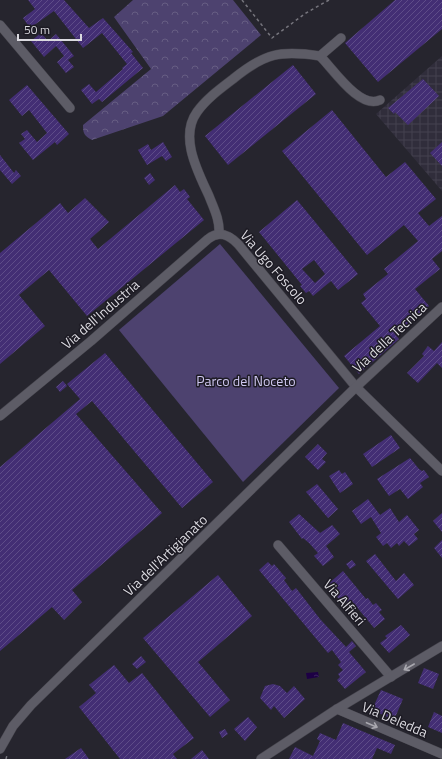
<svg xmlns="http://www.w3.org/2000/svg" width="442" height="759" font-family="'Titillium Web',sans-serif">
  <defs>
    <pattern id="industrial-grid" width="8" height="8" patternUnits="userSpaceOnUse"><rect width="8" height="8" fill="#302d3b"/><path d="M0 4h8M4 0v8" fill="none" stroke="#44414e"/></pattern>
    <pattern id="forest-crowns" width="20" height="18" patternUnits="userSpaceOnUse"><rect width="20" height="18" fill="#4d426f"/><path d="M2 6a3 3 0 1 1 6 0M12 15a3 3 0 1 1 6 0" fill="none" stroke="#665d83"/></pattern>
    <pattern id="water-ripples" width="26" height="14" patternUnits="userSpaceOnUse"><rect width="26" height="14" fill="#1d0044"/><path d="M2 4q2-2 4 0t4 0M15 11q2-2 4 0t4 0" fill="none" stroke="#3d255f"/></pattern>
    <pattern id="building-hatch" width="6" height="6" patternUnits="userSpaceOnUse"><rect width="6" height="6" fill="#432e74"/><path d="M-1 1l2-2M0 6l6-6M5 7l2-2" fill="none" stroke="#5e4c88"/></pattern>
  </defs>
  <rect width="100%" height="100%" fill="#26252e"/>
  <polygon fill="url(#industrial-grid)" points="442,56 442,191 376,114"/>
  <path fill="url(#forest-crowns)" d="M133,0H233L261,35L163,116L92,140C84,136 83,133 83,125L151,69L114,17Z"/>
  <polygon fill="#4d426f" points="220,244 339,388 243,482 119,330"/>
  <polygon fill="url(#water-ripples)" points="318,672 319,677 307,679 306,673"/>
  <g fill="url(#building-hatch)" fill-rule="evenodd">
    <polygon points="28,0 64,0 89,28 103,18 133,52 131,53 143,68 102,102 99,99 92,104 81,90 89,84 96,92 123,69 122,68 127,64 102,33 83,48 54,11 30,28 23,18 35,9"/>
    <polygon points="395,0 442,0 442,29 378,82 345,43"/>
    <polygon points="41,33 48,41 56,34 74,56 68,60 74,67 66,73 57,62 64,56 56,46 44,57 31,41"/>
    <polygon points="293,65 316,94 228,165 205,136"/>
    <polygon points="423,79 439,96 408,125 395,112 394,114 388,108"/>
    <polygon points="27,85 69,134 57,145 55,142 33,160 19,143 25,139 21,134 27,130 37,142 47,133 29,110 22,116 9,100"/>
    <polygon points="332,110 386,177 405,162 436,199 418,213 429,226 442,216 442,251 432,259 440,269 415,289 429,306 395,334 399,339 359,374 344,356 380,326 361,303 366,299 363,294 388,274 384,269 418,241 404,225 367,255 282,151"/>
    <polygon points="163,142 172,157 166,161 162,156 147,165 138,150 148,144 151,150"/>
    <polygon points="442,142 442,166 430,153"/>
    <polygon points="0,155 14,173 16,170 21,176 12,184 0,170"/>
    <polygon points="150,173 155,180 149,185 144,178"/>
    <polygon points="175,185 180,192 184,189 190,197 187,199 204,220 87,316 49,270 19,295 45,326 0,364 0,253 60,203 68,213 85,198 109,222 90,239 98,249"/>
    <path d="M297,200L358,274L338,290L331,281L313,296L309,291L306,293L300,286L302,285L259,232ZM314,260L325,274L315,283L302,269Z"/>
    <polygon points="442,342 442,368 437,363 418,383 407,373 424,356 422,354 428,346 434,351"/>
    <polygon points="105,353 213,482 182,508 92,401 76,414 162,513 72,590 82,602 64,620 52,607 0,651 0,467 80,399 67,384"/>
    <polygon points="63,381 67,386 60,392 56,387"/>
    <polygon points="391,435 400,448 372,467 363,454"/>
    <polygon points="318,444 327,453 322,459 326,462 318,470 305,457"/>
    <polygon points="410,458 419,469 422,471 424,470 429,477 420,483 423,487 408,499 400,489 389,496 377,479"/>
    <polygon points="339,470 342,474 345,472 353,484 340,493 329,476"/>
    <polygon points="317,484 338,509 328,518 306,492"/>
    <polygon points="368,499 380,515 390,508 399,522 407,515 419,530 414,534 418,539 409,546 404,541 399,546 397,543 391,548 387,543 383,546 376,537 381,533 371,517 361,524 352,511"/>
    <polygon points="442,513 442,532 433,521"/>
    <polygon points="299,514 320,533 332,525 340,534 326,546 334,557 323,566 314,556 318,553 309,543 303,538 302,539 289,522"/>
    <polygon points="442,540 442,558 434,548"/>
    <polygon points="375,554 396,581 404,573 414,585 398,599 366,561"/>
    <polygon points="352,560 356,565 350,569 346,564"/>
    <polygon points="268,562 272,566 274,564 286,578 284,580 292,591 296,588 320,619 346,647 352,641 356,646 349,652 366,672 345,689 337,680 340,677 338,674 343,670 338,665 341,662 332,650 328,653 259,570"/>
    <polygon points="343,571 366,599 368,598 373,605 376,603 382,610 379,612 385,619 374,628 351,600 344,605 327,585"/>
    <polygon points="218,575 252,616 198,662 230,700 210,717 143,638"/>
    <polygon points="401,625 410,635 389,653 380,643 387,638 385,636"/>
    <polygon points="141,656 146,662 137,669 132,664"/>
    <polygon points="114,665 129,683 142,673 194,738 173,754 177,759 120,759 79,707 96,693 89,685"/>
    <polygon points="424,668 439,674 433,689 418,683"/>
    <polygon points="273,684 280,686 287,693 294,686 305,699 284,718 274,706 271,710 260,698 265,686"/>
    <polygon points="381,690 403,699 394,720 372,710"/>
    <polygon points="434,712 442,716 442,733 428,727"/>
    <polygon points="248,717 257,727 245,741 234,729"/>
    <polygon points="343,723 395,745 391,754 377,748 372,759 289,759 295,747 313,756 320,741 317,739 320,733 336,740"/>
    <polygon points="225,729 228,734 222,738 219,732"/>
    <polygon points="81,748 89,759 65,759"/>
    <polygon points="202,750 209,759 191,759"/>
  </g>
  <g fill="none" stroke-linecap="round" stroke-linejoin="round">
    <g stroke="#44434b" stroke-width="10">
      <g id="street">
        <polyline points="0,25 70,108"/>
        <path d="M320,56C333,69 360,110 380,100"/>
        <path d="M219,234C220,220 214,209 209,196C198,172 179,137 197,112C206,99 220,89 233,79C265,53 280,50 320,56L341,38"/>
        <path d="M0,416L91,341L208,239C219,230 229,235 238,244L356,387L442,471"/>
        <polyline points="278,545 391,677"/>
        <polyline points="337,709 442,754"/>
        <polyline points="0,749 13,726 31,705 356,387 442,307"/>
        <polyline points="261,759 337,709 442,646"/>
      </g>
    </g>
    <g stroke="#76757d" stroke-width="1.5" stroke-dasharray="3 3" stroke-linecap="butt">
      <polyline points="242,0 272,38 306,13 329,0"/>
      <polyline points="6,759 7,755"/>
    </g>
    <use href="#street" stroke="#5d5c66" stroke-width="9"/>
  </g>
  <defs><path id="oneway-shaft" d="M-6 0H5M1.5-3L5.5 0L1.5 3" fill="none" stroke-width="1.6" stroke-linecap="round" stroke-linejoin="round"/></defs>
  <g stroke="#a9a8af">
    <use href="#oneway-shaft" transform="translate(409 667) rotate(150)"/>
    <use href="#oneway-shaft" transform="translate(372 725) rotate(23)"/>
  </g>
  <g text-anchor="middle" dominant-baseline="central" stroke-width="3" stroke-linejoin="round" paint-order="stroke">
    <g font-size="14" fill="#dbdae0" stroke="#1d1b24">
      <text transform="translate(274 267) rotate(49)">Via Ugo Foscolo</text>
      <text transform="translate(100 314) rotate(-41)">Via dell'Industria</text>
      <text transform="translate(389 337) rotate(-43)">Via della Tecnica</text>
      <text transform="translate(165 555) rotate(-44)">Via dell'Artigianato</text>
      <text transform="translate(345 602) rotate(49)">Via Alfieri</text>
      <text transform="translate(395 719) rotate(23)">Via Deledda</text>
    </g>
    <g font-size="14" fill="#cfc7f0" stroke="#1d1b24">
      <text x="246" y="380">Parco del Noceto</text>
    </g>
  </g>
  <path d="M18 34v6h63v-6" fill="none" stroke="#dbdae0" stroke-width="2"/>
  <text x="24" y="34" font-size="12" fill="#dbdae0" stroke="#1d1b24" stroke-width="3" paint-order="stroke">50 m</text>
</svg>
